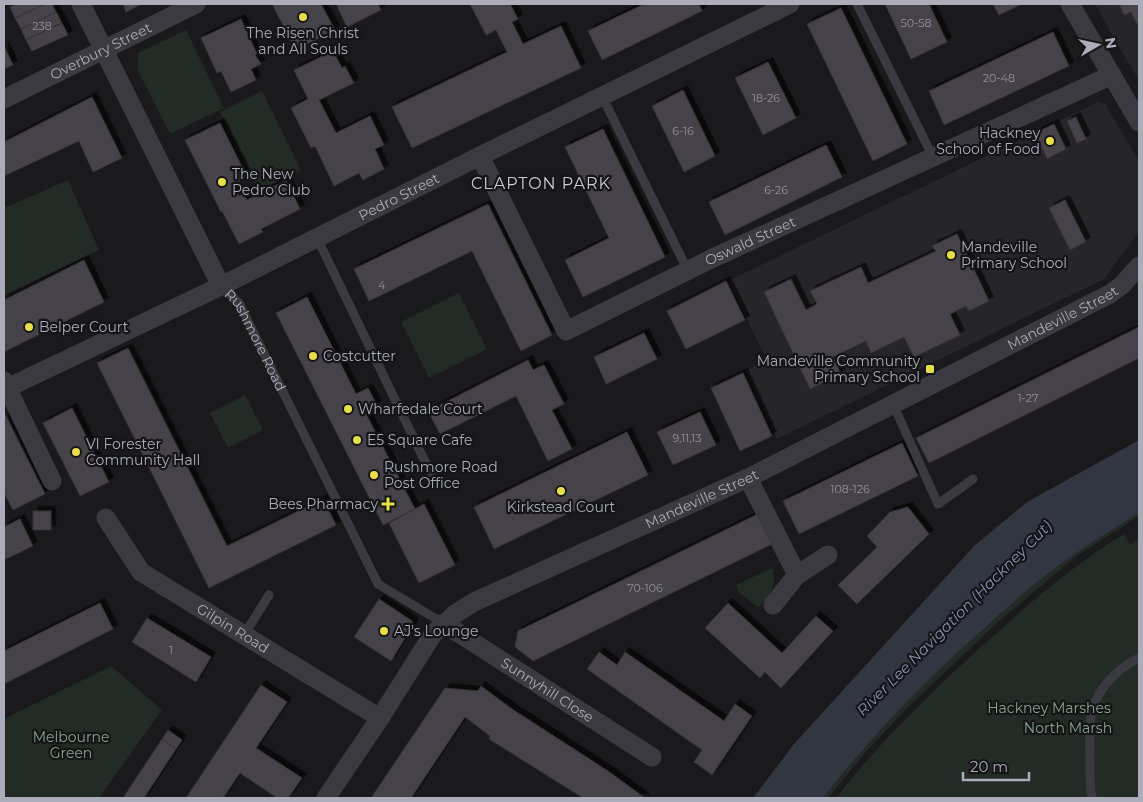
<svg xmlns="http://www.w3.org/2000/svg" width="1143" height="802" font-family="Montserrat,sans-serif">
  <defs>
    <filter id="shadow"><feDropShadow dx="4.5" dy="-4.5" stdDeviation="0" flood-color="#0009"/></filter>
  </defs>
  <rect width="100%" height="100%" fill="#1a191b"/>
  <g fill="#262528">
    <polygon points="1095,4 1139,4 1139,80 1122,52"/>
    <polygon points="1098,102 1105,104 1139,161 1139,231 1104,279 777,439 745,371 767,360 728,281"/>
  </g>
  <g fill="#232b26">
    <polygon points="186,30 224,108 170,134 137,69 138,53"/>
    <polygon points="262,91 301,170 259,191 220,112"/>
    <polygon points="68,180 99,250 4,295 4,208"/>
    <polygon points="459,293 487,349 429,378 401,322"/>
    <polygon points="245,395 263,430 228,448 210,413"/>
    <path d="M1139,513V516L1074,558L997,623L905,710L864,754L828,798H823C873,734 929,677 990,623C1011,605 1031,586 1054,569C1081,549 1110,531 1139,513Z"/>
    <path d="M1124,534L1130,545L1139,538V798H836C879,743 929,694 981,647C1026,606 1072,566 1124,534Z"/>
    <path d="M772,568C778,587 770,594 758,608L738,591L736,585Z"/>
    <polygon points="111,666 162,710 99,798 4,798 4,719"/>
  </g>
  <path fill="#323640" d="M1139,440V513C1110,531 1081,549 1054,569C1031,586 1011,605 990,623C929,677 873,734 823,798H753L794,744L975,545L1027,502Z"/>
  <g fill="#444348" stroke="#343337" filter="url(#shadow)">
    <polygon points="17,4 45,4 15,18 10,7"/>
    <polygon points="45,4 52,4 56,12 21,29 15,18"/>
    <polygon points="123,4 142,4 126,12"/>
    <polygon points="272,4 321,4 335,30 296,50"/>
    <polygon points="336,4 378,4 381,10 347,27"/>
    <polygon points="470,4 510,4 518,19 512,22 523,44 561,26 581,68 412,148 392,107 507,52 496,30 486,35"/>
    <polygon points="644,4 699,4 702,11 602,60 588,31"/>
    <polygon points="885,4 929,4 947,42 911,59"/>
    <polygon points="993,4 1022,4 999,15"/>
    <polygon points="1119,4 1139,4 1139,23 1137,24 1131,12 1124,15"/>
    <polygon points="841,8 907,144 873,161 807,24"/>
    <polygon points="56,12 62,23 26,40 21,29"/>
    <polygon points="241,19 257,54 255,55 261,64 251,69 256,80 231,92 221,71 217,73 201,38"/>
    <polygon points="62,23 68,35 32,51 26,40"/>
    <polygon points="1053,32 1069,66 944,125 929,91"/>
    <polygon points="4,46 13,65 4,69"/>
    <polygon points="333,51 342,68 345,66 354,83 319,100 336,133 370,116 384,145 375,149 384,169 363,180 359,173 334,186 315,146 311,148 291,108 308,99 294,70"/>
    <polygon points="768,62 796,118 763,135 735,78"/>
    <polygon points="683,90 715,156 684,172 652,106"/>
    <polygon points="92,97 122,158 93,172 79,141 4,176 4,142"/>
    <polygon points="1076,117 1086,139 1077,143 1067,121"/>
    <polygon points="220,123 247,177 233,184 239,196 243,193 247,200 286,180 300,209 261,229 263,232 239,244 222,211 221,212 185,140"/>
    <polygon points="1054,124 1066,149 1047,159 1035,133"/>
    <polygon points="603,129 665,257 583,297 565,260 609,238 565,147"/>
    <polygon points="826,145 842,177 725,235 709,202"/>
    <polygon points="1065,200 1086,242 1070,250 1049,208"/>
    <polygon points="488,204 552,335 521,351 472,251 369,301 354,269"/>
    <polygon points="957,234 989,301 969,311 966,306 950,314 960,335 914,357 904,337 871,353 866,341 833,357 841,374 810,389 764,292 791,279 806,310 817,304 810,291 861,267 868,283 936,251 932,246"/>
    <polygon points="84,260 104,302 4,352 4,300"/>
    <polygon points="726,281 745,320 686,349 667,311"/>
    <polygon points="307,297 356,394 368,388 377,405 365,412 415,509 383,525 276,313"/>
    <polygon points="1139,327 1139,358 929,463 916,438"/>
    <polygon points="644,333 657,359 606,384 594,357"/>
    <polygon points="128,348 227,546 323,499 336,525 209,588 97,363"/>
    <polygon points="528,360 533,370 544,365 564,404 552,410 572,449 548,461 516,396 440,434 428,411"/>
    <polygon points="743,373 772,436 740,451 711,388"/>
    <polygon points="72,408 109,482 80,496 43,423"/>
    <polygon points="4,412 45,494 13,510 4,493"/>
    <polygon points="700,412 716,445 673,465 657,432"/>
    <polygon points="627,432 648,475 494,549 474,507"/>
    <polygon points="902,443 918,476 799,534 783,501"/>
    <polygon points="424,504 455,565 419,583 389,523"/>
    <polygon points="908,507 929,534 857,604 838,585 877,547 867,536 890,512"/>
    <rect x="33" y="511" width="18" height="19"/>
    <polygon points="758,514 772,544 533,661 515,647 518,631"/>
    <polygon points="20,519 33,546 4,560 4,527"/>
    <polygon points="379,599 412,621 413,625 391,661 354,637"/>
    <polygon points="100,603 113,629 4,684 4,651"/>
    <polygon points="728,603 782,653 816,616 833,631 781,688 765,672 760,678 705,628"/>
    <polygon points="147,618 211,657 196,682 132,642"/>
    <polygon points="599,652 617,665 625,652 724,721 735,704 752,716 712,775 694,762 702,750 587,669"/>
    <polygon points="261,685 287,702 256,748 302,778 288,798 277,798 240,773 223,798 186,798"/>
    <polygon points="481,686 512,709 608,771 645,798 583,798 489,739 490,736 465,717 411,798 371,798 445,688 478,691"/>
    <polygon points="168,730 182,740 176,749 162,739"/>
    <polygon points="162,739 176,749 144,798 123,798"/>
  </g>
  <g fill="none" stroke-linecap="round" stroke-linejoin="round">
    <g stroke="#3b3a40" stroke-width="9">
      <polyline points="857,4 933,157"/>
      <polyline points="602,96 688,271"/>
      <polyline points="317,238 431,474"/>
      <path id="s1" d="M221,286L239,303L378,584L443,623"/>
      <polyline points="893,404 938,504 973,479"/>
      <polyline points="244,635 269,595"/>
      <path d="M1092,798C1089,784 1090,770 1090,755C1090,743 1089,729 1091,716C1096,690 1116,669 1139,658"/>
    </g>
    <g stroke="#3b3a40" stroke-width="19">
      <polyline points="81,4 221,286"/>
      <polyline points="1070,4 1139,122"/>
      <path id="s2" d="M4,99L196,4"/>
      <path id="s3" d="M480,156L566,331L711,259L1112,75"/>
      <polyline points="4,381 52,481"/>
      <path id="s4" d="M7,388L221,286L480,156L790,4"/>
      <polyline points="748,478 797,575"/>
      <path id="s5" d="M106,518L141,572L380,718"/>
      <polyline points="773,605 797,575 828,555"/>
      <path id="s6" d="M443,623L652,757"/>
      <path id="s7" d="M326,798L380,718L433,634L455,614L474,602L748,478L1110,294L1122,285L1139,266"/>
    </g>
  </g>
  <g fill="#e7df45" stroke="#151416" stroke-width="2">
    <circle cx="303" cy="17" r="5"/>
    <circle cx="1050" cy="141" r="5"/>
    <circle cx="222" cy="182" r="5"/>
    <circle cx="951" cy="255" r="5"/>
    <circle cx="29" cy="327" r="5"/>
    <circle cx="313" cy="356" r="5"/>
    <rect x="925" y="364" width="10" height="10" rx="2.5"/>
    <circle cx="348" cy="409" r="5"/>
    <circle cx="357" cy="440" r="5"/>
    <circle cx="76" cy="452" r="5"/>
    <circle cx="374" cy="475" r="5"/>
    <circle cx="561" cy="491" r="5"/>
    <path d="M385.5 496.5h5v5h5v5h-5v5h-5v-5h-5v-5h5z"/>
    <circle cx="384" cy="631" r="5"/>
  </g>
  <g text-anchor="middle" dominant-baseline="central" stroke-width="4.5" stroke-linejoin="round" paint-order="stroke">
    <g font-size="11" fill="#92929e">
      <text x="916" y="23">50-58</text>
      <text x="42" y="26">238</text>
      <text x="999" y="78">20-48</text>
      <text x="766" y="98">18-26</text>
      <text x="683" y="131">6-16</text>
      <text x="776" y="190">6-26</text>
      <text x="382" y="285">4</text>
      <text x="1028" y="398">1-27</text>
      <text x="687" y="438">9,11,13</text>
      <text x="850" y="489">108-126</text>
      <text x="645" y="588">70-106</text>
      <text x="171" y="650">1</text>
    </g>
    <g font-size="14" fill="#acacba" stroke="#151416" text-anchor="start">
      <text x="303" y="33" text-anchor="middle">The Risen Christ<tspan x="303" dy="16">and All Souls</tspan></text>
      <text x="1040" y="133" text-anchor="end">Hackney<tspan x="1040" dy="16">School of Food</tspan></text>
      <text x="232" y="174">The New<tspan x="232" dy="16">Pedro Club</tspan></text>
      <text x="961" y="247">Mandeville<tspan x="961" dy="16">Primary School</tspan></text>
      <text x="39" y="327">Belper Court</text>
      <text x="323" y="356">Costcutter</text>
      <text x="920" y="361" text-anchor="end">Mandeville Community<tspan x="920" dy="16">Primary School</tspan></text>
      <text x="358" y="409">Wharfedale Court</text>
      <text x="367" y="440">E5 Square Cafe</text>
      <text x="86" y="444">VI Forester<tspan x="86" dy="16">Community Hall</tspan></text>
      <text x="384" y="467">Rushmore Road<tspan x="384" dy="16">Post Office</tspan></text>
      <text x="378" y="504" text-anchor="end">Bees Pharmacy</text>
      <text x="561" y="507" text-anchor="middle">Kirkstead Court</text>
      <text x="394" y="631">AJ's Lounge</text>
    </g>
    <g font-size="14" fill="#acacba" stroke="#151416">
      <text stroke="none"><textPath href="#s2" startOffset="108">Overbury Street</textPath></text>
      <text stroke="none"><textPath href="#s4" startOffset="436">Pedro Street</textPath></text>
      <text stroke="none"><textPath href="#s3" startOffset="400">Oswald Street</textPath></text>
      <text stroke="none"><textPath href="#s7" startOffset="902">Mandeville Street</textPath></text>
      <text stroke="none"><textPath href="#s1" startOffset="65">Rushmore Road</textPath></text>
      <text stroke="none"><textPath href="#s7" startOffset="498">Mandeville Street</textPath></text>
      <text stroke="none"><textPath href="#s5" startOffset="172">Gilpin Road</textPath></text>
      <text stroke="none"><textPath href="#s6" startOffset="124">Sunnyhill Close</textPath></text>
    </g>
    <g font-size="14" fill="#85a38f" stroke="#151416">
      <text x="1049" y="708">Hackney Marshes</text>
      <text x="1068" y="728">North Marsh</text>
      <text x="71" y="737">Melbourne<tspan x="71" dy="16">Green</tspan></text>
    </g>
    <g font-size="15" font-style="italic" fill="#8691b2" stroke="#151416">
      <text transform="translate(954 618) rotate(-45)">River Lee Navigation (Hackney Cut)</text>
    </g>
    <g font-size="16" letter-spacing="1" fill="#cdcdd6" stroke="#151416">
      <text x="541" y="183">CLAPTON PARK</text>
    </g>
  </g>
  <rect width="1143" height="802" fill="none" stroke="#acacba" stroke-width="10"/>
  <g transform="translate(1098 45) rotate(81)" stroke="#151416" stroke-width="4" paint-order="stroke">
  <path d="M0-4L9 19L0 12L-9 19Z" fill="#acacba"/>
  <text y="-8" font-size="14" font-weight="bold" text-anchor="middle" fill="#acacba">N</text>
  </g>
  <path d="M963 772v8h66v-8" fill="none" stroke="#acacba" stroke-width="2.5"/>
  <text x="970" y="772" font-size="15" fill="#acacba" stroke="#151416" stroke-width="4" paint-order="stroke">20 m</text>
</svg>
